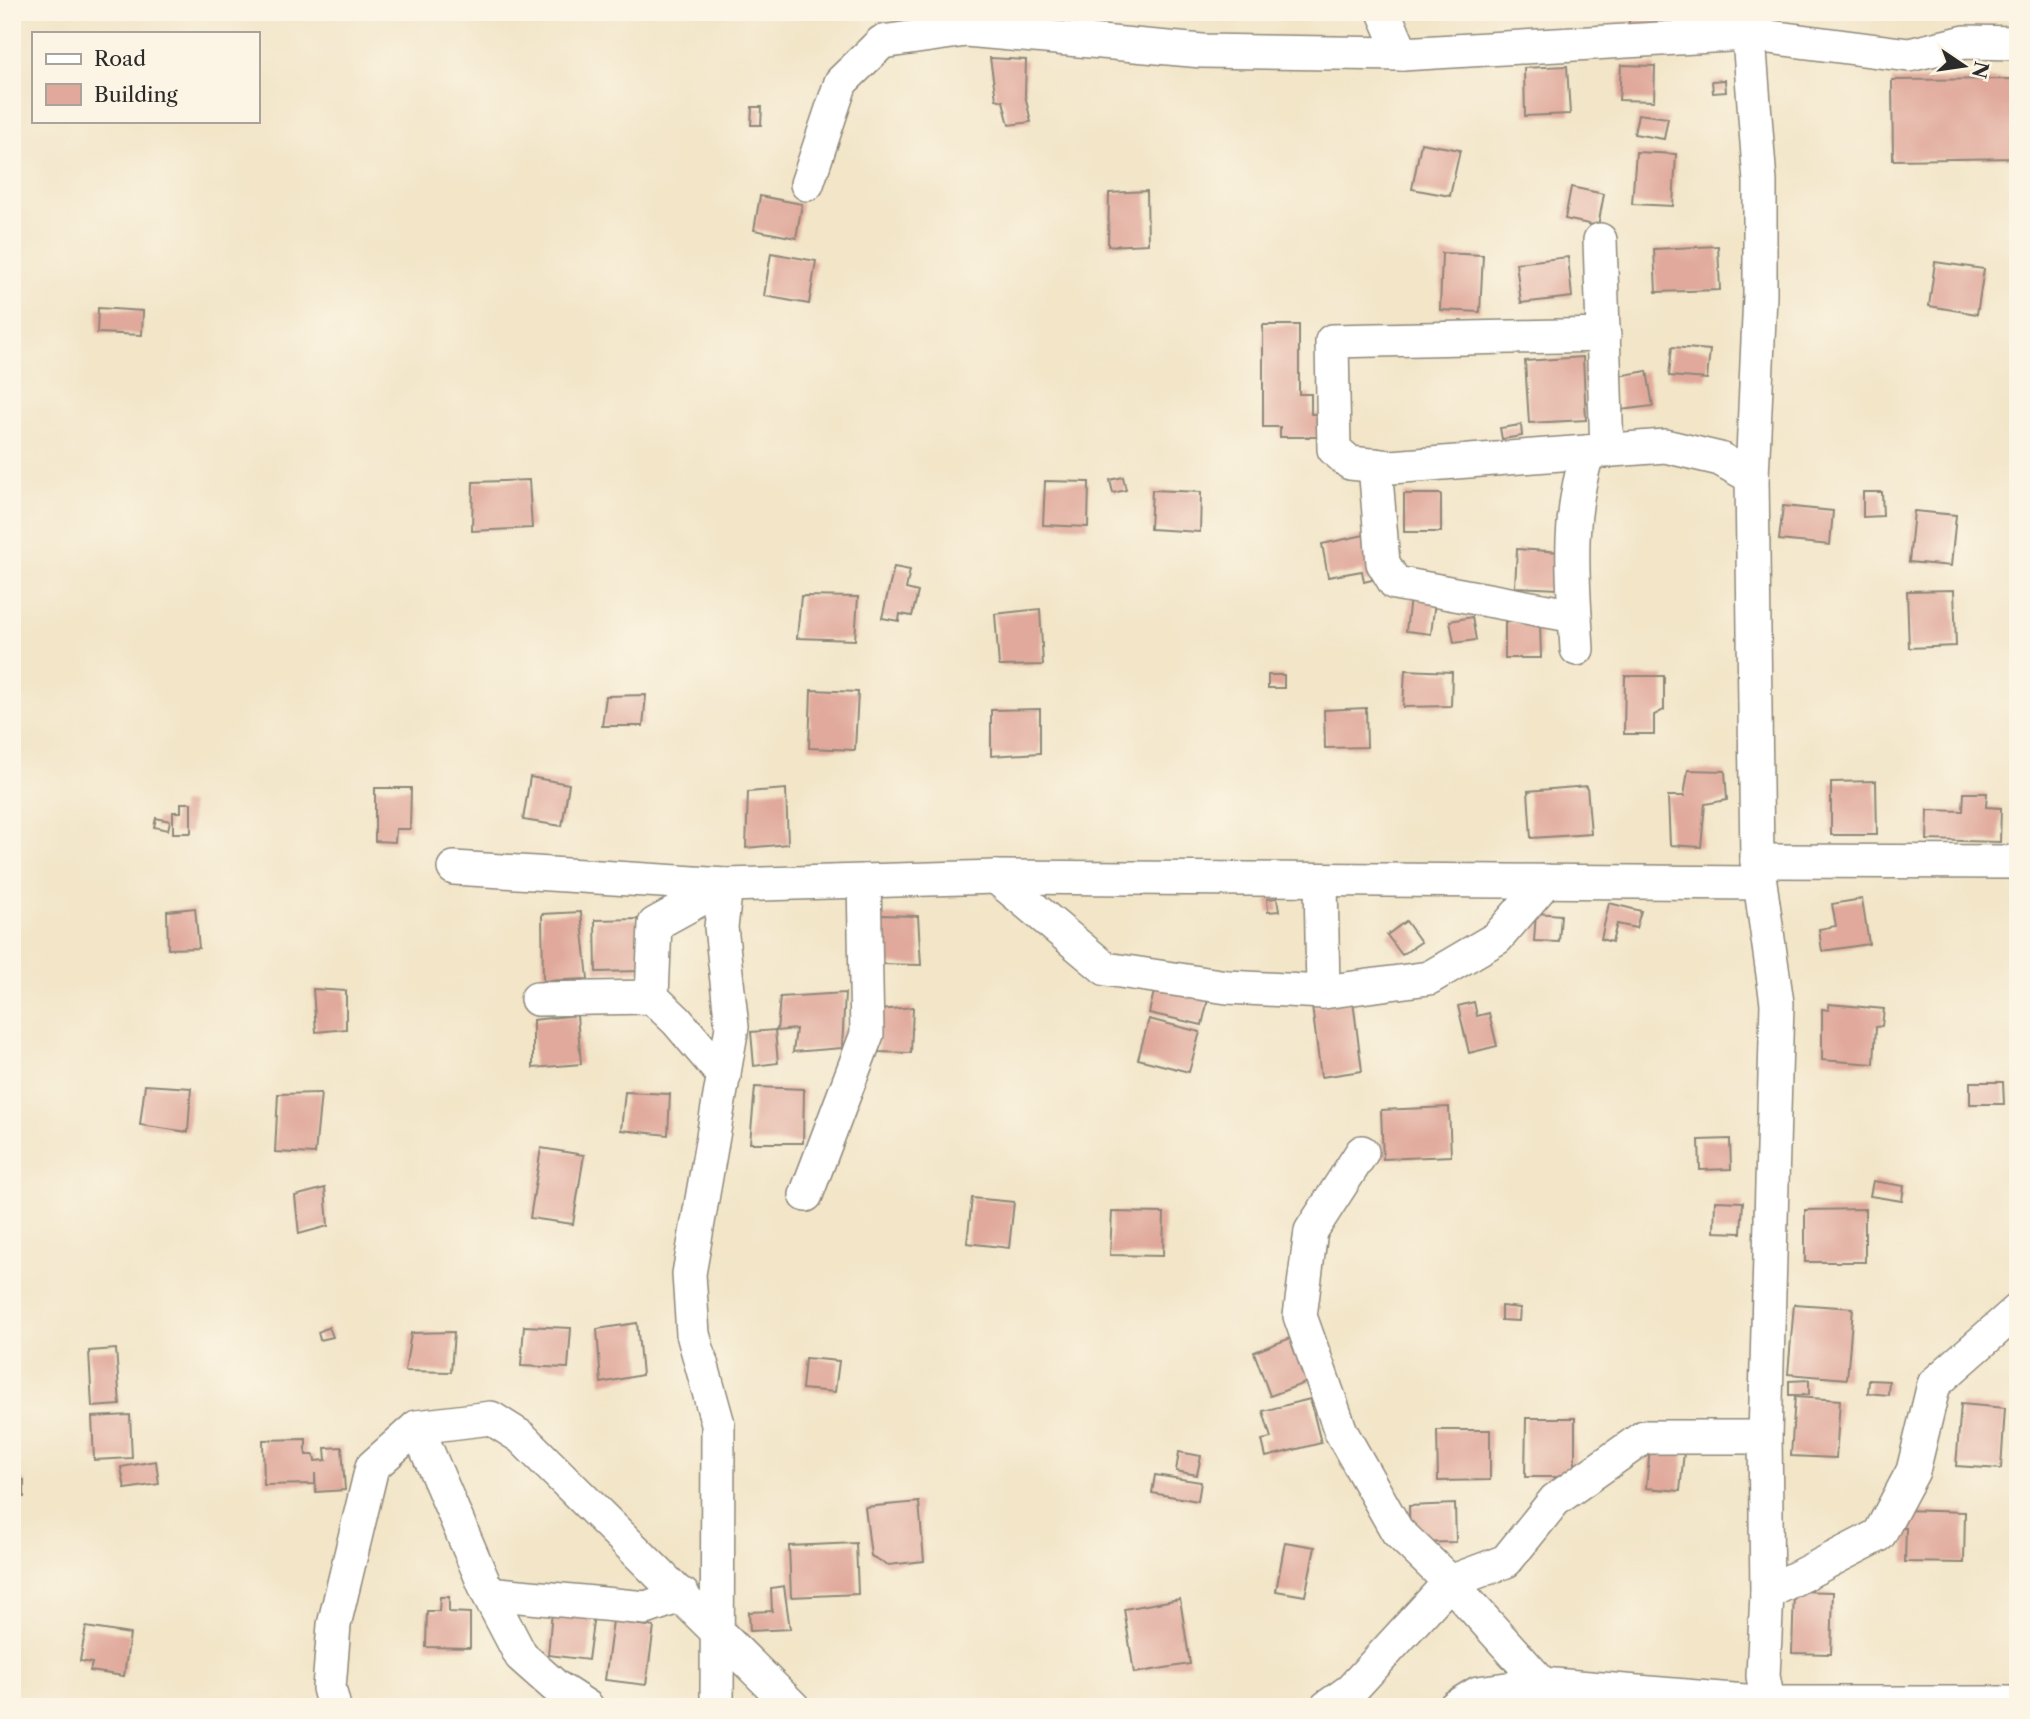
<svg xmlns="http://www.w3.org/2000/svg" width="2030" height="1719" font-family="'Libre Caslon Text',serif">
  <rect width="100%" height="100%" fill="#fcf5e5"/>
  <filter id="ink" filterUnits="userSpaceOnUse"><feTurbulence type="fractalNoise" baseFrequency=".0143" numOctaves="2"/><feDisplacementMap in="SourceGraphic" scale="14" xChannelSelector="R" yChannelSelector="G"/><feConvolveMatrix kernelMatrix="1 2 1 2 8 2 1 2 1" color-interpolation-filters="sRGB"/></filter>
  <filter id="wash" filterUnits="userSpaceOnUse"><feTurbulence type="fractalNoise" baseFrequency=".00686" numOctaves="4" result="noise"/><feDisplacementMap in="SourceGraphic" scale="28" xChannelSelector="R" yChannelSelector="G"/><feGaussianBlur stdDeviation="1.57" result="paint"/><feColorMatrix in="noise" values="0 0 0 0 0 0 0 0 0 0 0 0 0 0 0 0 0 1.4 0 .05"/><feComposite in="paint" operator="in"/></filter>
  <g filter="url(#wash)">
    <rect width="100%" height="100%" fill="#f2e5c8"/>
    <g id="blocks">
      <g fill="#e0a99b">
        <polygon points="871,12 910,12 910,16 871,15"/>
        <polygon points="990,12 1042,12 1042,20 990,16"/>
        <polygon points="1629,12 1675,12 1674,28 1629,27"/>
        <polygon points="990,58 1026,60 1025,95 1031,122 1009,125 1003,101 996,99"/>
        <polygon points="1621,65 1655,66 1654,101 1619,100"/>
        <polygon points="1567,66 1570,114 1525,116 1524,68"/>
        <polygon points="2018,79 2018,158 1893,160 1892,80"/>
        <polygon points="1725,80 1726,92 1713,93 1712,81"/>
        <polygon points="752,107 762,107 761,125 751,125"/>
        <polygon points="1638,114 1668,118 1664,139 1634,134"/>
        <polygon points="1421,143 1460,150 1450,196 1412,189"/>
        <polygon points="1636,152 1676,154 1673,206 1632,204"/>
        <polygon points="1571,187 1604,194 1598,226 1565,219"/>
        <polygon points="1147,191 1148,244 1108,246 1109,193"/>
        <polygon points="760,196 802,204 796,238 754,230"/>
        <polygon points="1718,246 1720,290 1656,292 1654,249"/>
        <polygon points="771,253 816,261 809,304 764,296"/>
        <polygon points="1442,253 1483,255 1480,312 1440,310"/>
        <polygon points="1568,257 1572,297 1521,303 1516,263"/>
        <polygon points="1935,262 1984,269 1977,314 1929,306"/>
        <polygon points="98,308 143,311 142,335 97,333"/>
        <polygon points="1263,325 1299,325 1299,394 1311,394 1311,414 1324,414 1324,437 1280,437 1280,427 1263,427"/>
        <polygon points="1672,347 1710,350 1707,379 1669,376"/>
        <polygon points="1583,357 1586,420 1529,423 1525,361"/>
        <polygon points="1647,371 1653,406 1621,410 1618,376"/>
        <polygon points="1521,425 1522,436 1502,439 1500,428"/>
        <polygon points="1123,477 1126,490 1113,493 1110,480"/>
        <polygon points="529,480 532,528 472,531 473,482"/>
        <polygon points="1045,481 1089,482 1088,527 1043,525"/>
        <polygon points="1152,490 1201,492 1200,532 1150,529"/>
        <polygon points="1863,492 1882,492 1883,516 1863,517"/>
        <rect x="1404" y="494" width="37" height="38"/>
        <polygon points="1783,506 1833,511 1830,545 1779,540"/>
        <polygon points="1914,511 1956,515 1951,566 1909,562"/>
        <polygon points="1369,534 1372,580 1364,582 1362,571 1328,577 1322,544"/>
        <polygon points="1517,549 1562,552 1559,589 1515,587"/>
        <polygon points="894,567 910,570 906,589 918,592 912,616 900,614 899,621 882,618"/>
        <polygon points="1954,590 1956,646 1909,648 1907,591"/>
        <polygon points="801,596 858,597 855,640 797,638"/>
        <polygon points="1410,598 1435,601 1431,634 1406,631"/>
        <polygon points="1040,609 1043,665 999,666 995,614"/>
        <polygon points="1472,617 1476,640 1454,643 1450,621"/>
        <polygon points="1505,622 1540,622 1541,658 1505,658"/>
        <polygon points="1405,670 1452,672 1451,706 1403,707"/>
        <rect x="1268" y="675" width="16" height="13"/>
        <polygon points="1625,676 1664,676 1664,710 1654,715 1654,734 1624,734"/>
        <polygon points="811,690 858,692 855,750 809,748"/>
        <polygon points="646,695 643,726 602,726 606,696"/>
        <polygon points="1366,708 1367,747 1325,748 1324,710"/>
        <polygon points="1040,709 1040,753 991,756 991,710"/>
        <polygon points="1688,770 1725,771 1727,800 1705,804 1701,847 1670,845 1668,796 1684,796"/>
        <polygon points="530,777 569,784 562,826 523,820"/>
        <polygon points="1876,781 1877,835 1831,835 1831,782"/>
        <polygon points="1587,786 1591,834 1531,838 1528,791"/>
        <polygon points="375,788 411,788 410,829 396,829 395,842 375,841"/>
        <polygon points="786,789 788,844 746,848 748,792"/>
        <polygon points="1964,793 1987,793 1986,807 2001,808 2000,842 1927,840 1928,810 1963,811"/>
        <polygon points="181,803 191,803 191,833 173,833 173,812 181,812"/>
        <polygon points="156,818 170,821 168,830 154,827"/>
        <polygon points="1277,898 1279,911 1268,912 1267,899"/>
        <polygon points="1862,899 1869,944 1822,951 1819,929 1836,926 1832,904"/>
        <polygon points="1609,903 1641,911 1636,928 1617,924 1612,942 1601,939"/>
        <polygon points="195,908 199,948 168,949 167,911"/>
        <polygon points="581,912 588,979 543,981 542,914"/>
        <polygon points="1536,913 1561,915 1559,942 1534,941"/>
        <polygon points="880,915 918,916 921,965 880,964"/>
        <polygon points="640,919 641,971 596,972 595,920"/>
        <polygon points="1406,921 1421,942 1402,955 1387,935"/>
        <polygon points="1156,983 1209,995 1202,1025 1149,1013"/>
        <polygon points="313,989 346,991 346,1029 316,1032"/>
        <polygon points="845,993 842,1048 793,1052 796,1029 777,1031 780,997"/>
        <polygon points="1353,1001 1362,1071 1321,1077 1312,1006"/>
        <polygon points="1474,1002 1477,1016 1489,1013 1497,1046 1469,1053 1458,1006"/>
        <polygon points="1829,1004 1884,1009 1882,1026 1876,1027 1874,1064 1822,1060 1822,1009 1829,1010"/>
        <polygon points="913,1007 911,1053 878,1052 879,1010"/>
        <polygon points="577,1015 581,1064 533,1068 533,1020"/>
        <polygon points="1149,1019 1200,1032 1189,1072 1138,1059"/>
        <polygon points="775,1030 778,1063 754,1066 751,1032"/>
        <polygon points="1970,1082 2003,1082 2004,1104 1970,1104"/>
        <polygon points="145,1085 191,1088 188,1132 140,1125"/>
        <polygon points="755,1087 804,1089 803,1143 750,1143"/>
        <polygon points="625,1092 670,1094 668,1135 621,1130"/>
        <polygon points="321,1093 315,1154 275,1152 278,1094"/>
        <polygon points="1449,1107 1451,1156 1383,1159 1381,1110"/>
        <polygon points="1730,1139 1731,1169 1700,1170 1699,1140"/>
        <polygon points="541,1148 584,1155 573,1224 530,1218"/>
        <polygon points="1873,1181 1904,1186 1902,1201 1870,1196"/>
        <polygon points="325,1188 328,1226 299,1234 295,1196"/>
        <polygon points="972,1198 1014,1202 1009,1248 967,1243"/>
        <polygon points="1715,1201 1743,1202 1741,1233 1714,1232"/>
        <polygon points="1865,1209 1865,1262 1805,1262 1805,1210"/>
        <polygon points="1112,1212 1164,1213 1163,1256 1110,1255"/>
        <polygon points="1794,1304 1853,1308 1847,1379 1788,1374"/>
        <polygon points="1501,1306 1520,1308 1519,1321 1501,1320"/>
        <polygon points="637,1323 642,1375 601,1383 597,1329"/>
        <polygon points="524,1326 571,1328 568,1368 521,1366"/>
        <polygon points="329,1327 333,1337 320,1340 318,1332"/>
        <polygon points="454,1332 451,1372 405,1371 411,1333"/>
        <polygon points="1296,1336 1313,1380 1270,1396 1254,1352"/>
        <polygon points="116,1349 120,1405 92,1407 89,1351"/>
        <polygon points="805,1358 839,1361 835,1392 802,1389"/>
        <polygon points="1809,1380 1809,1395 1789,1395 1789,1381"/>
        <polygon points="1869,1380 1889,1381 1888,1395 1868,1393"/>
        <polygon points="1795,1397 1840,1400 1836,1458 1791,1456"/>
        <polygon points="1310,1399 1321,1443 1266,1457 1262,1440 1271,1438 1263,1411"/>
        <polygon points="1961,1404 2005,1408 2001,1469 1956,1466"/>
        <polygon points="130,1415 132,1458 94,1460 92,1417"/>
        <polygon points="1526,1418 1575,1418 1575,1477 1525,1477"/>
        <polygon points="1437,1430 1490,1430 1490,1480 1438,1481"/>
        <polygon points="306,1439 306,1455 314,1455 315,1461 326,1460 325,1448 342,1447 345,1490 316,1492 315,1473 315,1484 264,1485 263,1440"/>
        <polygon points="1650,1448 1684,1452 1680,1491 1646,1488"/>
        <polygon points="1179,1452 1201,1456 1197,1475 1176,1471"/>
        <polygon points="156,1461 159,1484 125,1489 121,1467"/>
        <polygon points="1155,1475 1201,1482 1198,1501 1152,1493"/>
        <polygon points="12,1479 24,1480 24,1497 12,1497"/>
        <polygon points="919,1502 924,1561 888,1565 871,1556 865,1507"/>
        <polygon points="1455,1504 1456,1542 1410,1543 1409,1506"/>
        <polygon points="1903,1510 1965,1512 1964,1563 1905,1562 1906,1528 1893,1528"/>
        <polygon points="1285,1542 1315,1547 1305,1596 1276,1591"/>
        <polygon points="856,1543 858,1594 791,1597 789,1546"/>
        <polygon points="784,1586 790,1629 750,1631 749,1612 772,1611 771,1588"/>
        <polygon points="1794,1591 1833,1592 1831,1654 1792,1653"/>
        <polygon points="440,1597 449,1597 449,1612 470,1613 470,1648 426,1647 427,1611 439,1611"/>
        <polygon points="1180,1599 1190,1664 1134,1673 1124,1609"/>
        <polygon points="552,1611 594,1615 588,1660 548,1655"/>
        <polygon points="613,1621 654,1627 646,1685 605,1680"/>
        <polygon points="86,1627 130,1634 124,1676 90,1671 92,1663 80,1661"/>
      </g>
    </g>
  </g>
  <g filter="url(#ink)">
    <use href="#blocks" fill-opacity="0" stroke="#8e887a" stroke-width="2"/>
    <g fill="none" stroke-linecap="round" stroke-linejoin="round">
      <g stroke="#8e887a" stroke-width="36">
        <g id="minor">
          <polyline points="1384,12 1402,54"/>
          <polyline points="1747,12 1760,182 1760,295 1752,477 1757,861 1777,1003 1765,1437 1767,1593 1763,1676 1769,1707"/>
          <polyline points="807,184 841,82 882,42 966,30 1202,51 1402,54 1746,34 1909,55 1965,42 2018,43"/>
          <polyline points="1600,240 1607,451"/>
          <polyline points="1604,335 1332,341 1334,449 1350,463 1391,467 1665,446 1720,459 1752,477"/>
          <polyline points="1375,465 1383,563 1395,583 1575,616"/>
          <path d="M1577,649C1573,579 1566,520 1588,452"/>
          <polyline points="1757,861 2012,862 2018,865"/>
          <polyline points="454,868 726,885 996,877 1758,883"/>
          <polyline points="996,877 1106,969 1227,987 1323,992 1429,978 1497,938 1546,881"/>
          <polyline points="1321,880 1323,992"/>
          <polyline points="652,997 655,924 726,885"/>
          <polyline points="537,999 652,997 677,1021 724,1076"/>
          <polyline points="1362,1152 1311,1231 1300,1316 1341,1432 1397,1531 1450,1582 1542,1684"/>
          <polyline points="806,1195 867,1034 864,881"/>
          <polyline points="417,1427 488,1593 521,1656 556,1687 587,1707"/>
          <polyline points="488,1593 646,1608 683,1595"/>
          <polyline points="1767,1593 1879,1535 1913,1471 1934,1384 2018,1310"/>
          <polyline points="334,1707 329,1688 334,1625 372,1467 417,1427 491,1418 521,1437 793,1707"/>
          <polyline points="717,1707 718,1424 693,1334 689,1274 732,1027 721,927 726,885"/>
          <polyline points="1327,1707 1351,1690 1450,1582 1506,1561 1555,1500 1644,1437 1765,1437"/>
          <polyline points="1455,1707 1478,1693 1542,1684 1769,1703 2018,1703"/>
        </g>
      </g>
      <use href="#minor" stroke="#fff" stroke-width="33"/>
    </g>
  </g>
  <rect width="2030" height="1719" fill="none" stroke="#fcf5e5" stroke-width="42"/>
  <rect x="32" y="32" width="228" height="91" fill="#fcf5e5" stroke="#a8a49b" stroke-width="2"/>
  <rect x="46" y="54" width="35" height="10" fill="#ffffff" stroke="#a8a49b" stroke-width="2"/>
  <text x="94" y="66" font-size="21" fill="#2b2b2b">Road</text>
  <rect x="46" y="84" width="35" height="21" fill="#e0a99b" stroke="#a8a49b" stroke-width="2"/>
  <text x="94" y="102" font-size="21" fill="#2b2b2b">Building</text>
  <g transform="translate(1964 66) rotate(103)" stroke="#fcf5e5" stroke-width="5" paint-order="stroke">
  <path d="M0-5L12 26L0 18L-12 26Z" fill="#2b2b2b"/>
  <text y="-10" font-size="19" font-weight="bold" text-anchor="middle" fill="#2b2b2b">N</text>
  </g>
</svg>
